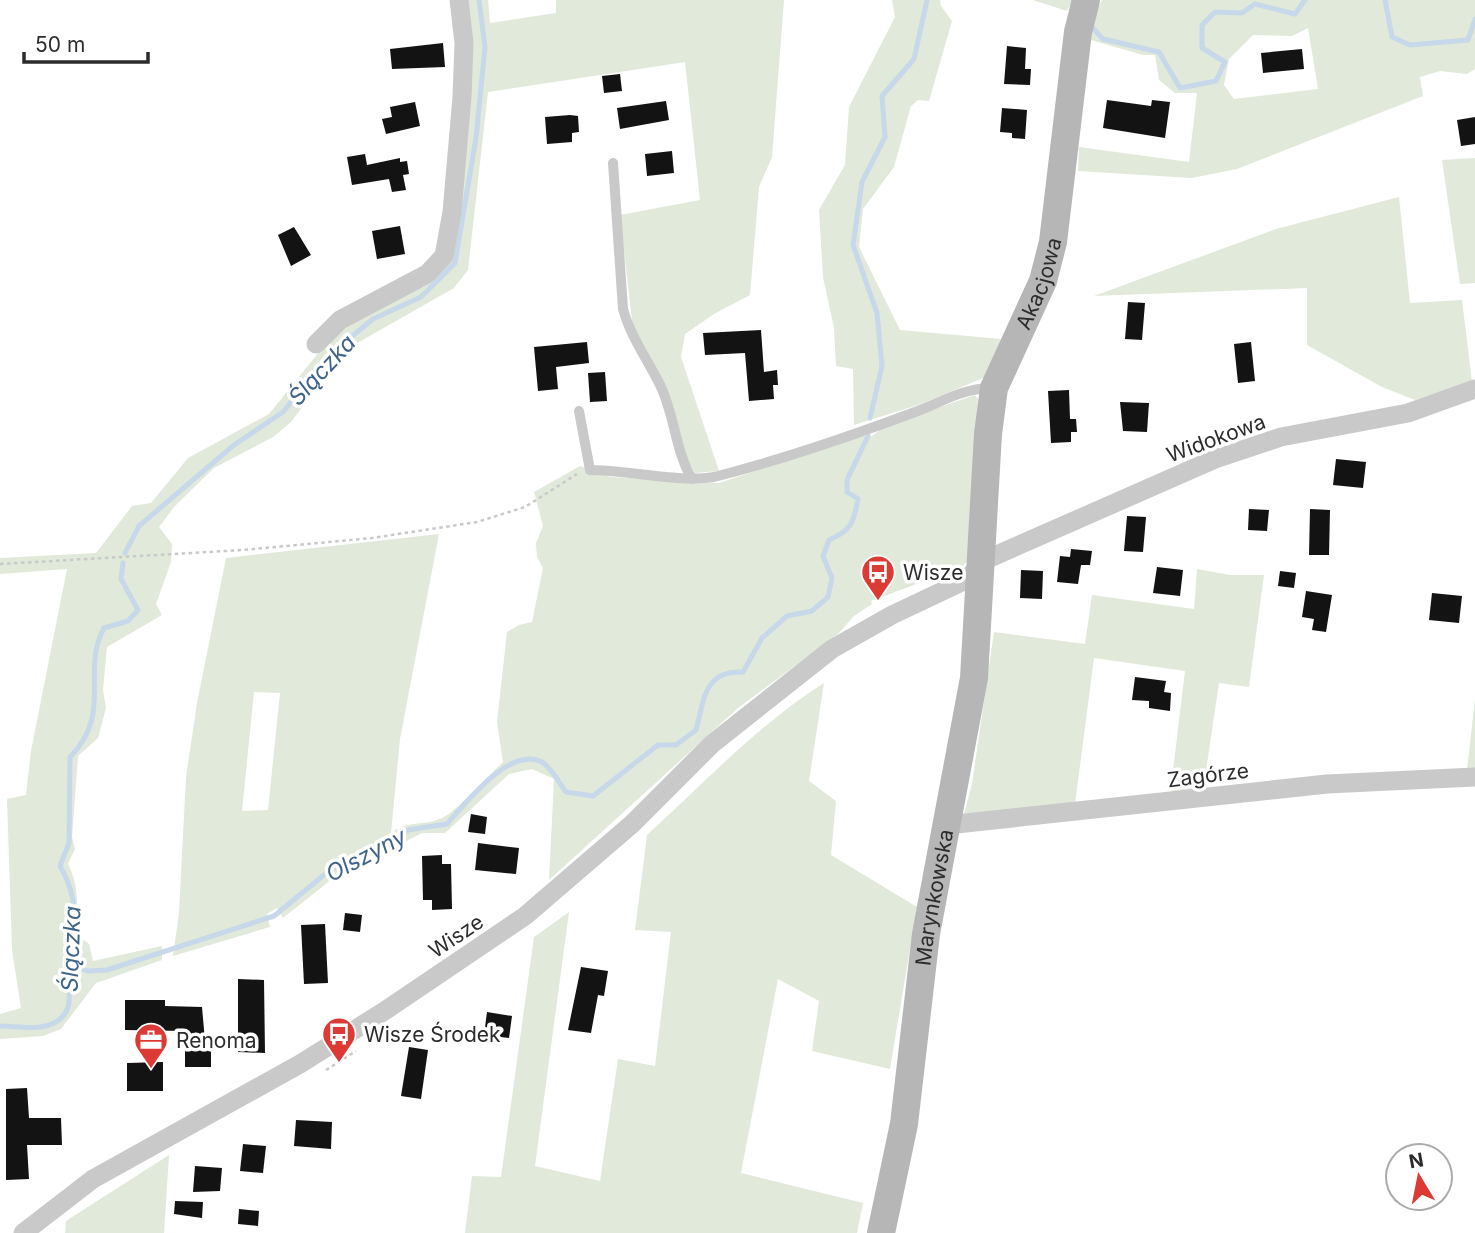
<svg xmlns="http://www.w3.org/2000/svg" width="1475" height="1233" font-family="Inter,sans-serif">
  <rect width="100%" height="100%" fill="#fff"/>
  <g fill="#e0e9da" fill-rule="evenodd">
    <path d="M464,0H488L490,23L556,13V0H784L772,157L759,187L750,295L714,314L685,334L681,357L719,471L695,473L681,448L633,329L620,215L700,200L685,62L488,92L468,270L454,288L345,350L291,422L273,437L214,468L174,507L159,527L172,544L171,562L156,604L162,615L107,647L103,690L106,708L98,738L78,756L72,837L75,849L68,864C80,888 77,909 77,935L89,944L93,961L162,946V960L96,983L61,1029L43,1036L0,1039V1014L21,1008L12,950L7,799L26,795L31,751L67,569L0,574V558L96,553L132,506L151,503L188,458L269,414L340,326L446,266Z"/>
    <polygon points="892,0 940,0 941,6 952,21 929,101 918,100 911,106 894,167 863,209 859,247 900,330 1001,339 988,376 918,405 854,425 853,369 836,366 834,328 823,277 819,210 845,165 849,107 895,17"/>
    <polygon points="1033,0 1073,0 1067,11"/>
    <path d="M1102,0H1475V69L1467,74L1440,71L1420,77L1423,96L1237,169L1192,178L1078,171L1079,147L1189,162L1197,93H1175L1159,80L1155,55H1143L1091,40L1094,17ZM1308,28L1318,89L1234,99L1224,85L1229,59L1253,35L1292,36Z"/>
    <polygon points="1475,158 1475,283 1460,284 1442,160"/>
    <polygon points="1399,197 1410,303 1462,300 1472,382 1415,400 1382,387 1307,345 1307,288 1094,296 1276,229"/>
    <path d="M975,395L978,399L969,559L962,567L871,601L872,604L854,616L838,634L738,708L549,880L554,779L532,769L509,774L445,833H422L332,879L283,918L277,908L267,914L270,927L173,956L179,913L186,777L197,703L226,558L439,534L400,739L391,833C411,819 421,827 442,818C456,812 489,775 503,762L497,722L507,632L519,625L532,622L543,568L537,557L536,543L543,526L534,492L580,466L610,477L719,483L859,436H872L885,426ZM254,692L280,693L268,810L242,811Z"/>
    <polygon points="1197,569 1230,575 1264,575 1249,687 1219,683 1203,791 1170,795 1185,671 1094,658 1075,804 964,814 972,784 994,632 1085,644 1092,595 1194,609"/>
    <path d="M824,683L809,781L836,801L831,855L917,907L890,1069L812,1051L819,1001L778,979L741,1173L863,1203L857,1233H465L472,1176L501,1177L534,937L569,912L535,1166L600,1181L618,1059L655,1066L671,932L635,930L647,835C704,783 759,724 824,683Z"/>
    <polygon points="1475,699 1475,770 1467,770"/>
    <polygon points="169,1155 164,1233 65,1233 66,1221"/>
  </g>
  <g fill="none" stroke-linecap="round" stroke-linejoin="round">
    <g stroke="#c6d8e9" stroke-width="5">
      <polyline points="1385,0 1392,37 1410,45 1468,40 1475,19"/>
      <polyline points="1089,24 1103,39 1159,52 1180,88 1216,81 1225,62 1202,48 1202,25 1215,12 1242,13 1255,4 1295,14 1305,0"/>
      <polyline points="870,418 882,366 877,313 853,245 862,182 885,137 882,96 914,59 927,0"/>
      <polyline points="125,553 139,526 234,445 283,412 328,356 373,319 421,297 455,263 476,138 485,47 479,0"/>
      <path d="M65,962L88,971L107,970L274,916L330,870L396,840L408,830L447,824C465,804 510,745 542,762C551,767 560,784 566,792L593,796L658,745H676L696,730C704,702 703,670 743,672L762,638L787,616L812,611L828,597L832,578L823,556L829,540C853,529 853,523 858,499L847,492V480L868,436"/>
      <path d="M0,1026C16,1026 39,1031 54,1023C78,1011 67,984 66,965C65,955 72,943 74,933C78,912 71,884 60,866L69,843L70,757C114,712 80,672 104,628L128,621L138,610L121,579L123,563"/>
    </g>
  </g>
  <g fill="#131313">
    <polygon points="443,43 445,67 392,69 390,49"/>
    <polygon points="1007,46 1026,48 1025,69 1031,69 1030,85 1004,84"/>
    <polygon points="1302,49 1304,69 1263,73 1261,53"/>
    <polygon points="620,74 622,91 604,93 602,76"/>
    <polygon points="1107,100 1151,106 1152,100 1170,102 1165,138 1103,128"/>
    <polygon points="666,101 669,120 620,129 617,108"/>
    <polygon points="415,102 420,126 386,134 382,119 392,117 390,107"/>
    <polygon points="1002,108 1027,110 1025,139 1012,138 1012,133 1000,132"/>
    <polygon points="570,115 578,116 579,132 572,133 572,142 547,144 545,117"/>
    <polygon points="1475,117 1475,144 1461,146 1457,120"/>
    <polygon points="672,151 674,173 647,176 645,154"/>
    <polygon points="365,154 367,165 400,158 400,162 407,161 409,174 403,175 406,190 392,192 389,179 352,185 347,157"/>
    <polygon points="400,226 405,254 377,259 372,231"/>
    <polygon points="294,227 311,255 291,266 278,235"/>
    <polygon points="1128,302 1145,303 1142,340 1125,339"/>
    <polygon points="761,330 764,372 777,370 778,385 773,385 774,399 749,401 745,353 705,355 703,333"/>
    <polygon points="587,342 589,363 556,367 558,389 538,391 534,347"/>
    <polygon points="1251,342 1255,381 1238,383 1234,344"/>
    <polygon points="605,372 607,401 590,402 588,373"/>
    <polygon points="1069,390 1070,419 1076,419 1077,432 1071,432 1071,442 1051,443 1048,391"/>
    <polygon points="1120,402 1149,403 1147,432 1123,431"/>
    <polygon points="1336,459 1366,462 1363,488 1333,485"/>
    <polygon points="1249,509 1269,510 1267,531 1248,530"/>
    <polygon points="1310,509 1330,510 1329,555 1309,555"/>
    <polygon points="1127,516 1146,517 1143,552 1124,551"/>
    <polygon points="1071,549 1092,551 1090,565 1081,565 1078,584 1057,582 1060,556 1070,557"/>
    <polygon points="1157,567 1183,570 1180,596 1153,593"/>
    <polygon points="1021,570 1043,571 1042,599 1020,598"/>
    <polygon points="1280,571 1296,573 1294,588 1278,586"/>
    <polygon points="1306,591 1332,595 1326,632 1312,630 1314,619 1302,617"/>
    <polygon points="1432,593 1462,596 1459,623 1429,620"/>
    <polygon points="1135,677 1166,681 1164,692 1171,693 1170,711 1149,708 1149,701 1132,700"/>
    <polygon points="471,814 487,817 485,834 468,832"/>
    <polygon points="478,843 519,848 516,874 475,870"/>
    <polygon points="442,855 442,864 451,864 452,909 432,910 432,900 423,900 422,856"/>
    <polygon points="345,913 362,915 360,932 343,930"/>
    <polygon points="325,924 328,983 304,984 301,925"/>
    <polygon points="581,967 608,971 604,996 598,995 591,1033 568,1030"/>
    <polygon points="238,979 264,980 265,1053 238,1052"/>
    <polygon points="125,1000 165,1000 165,1006 202,1007 205,1041 211,1041 211,1067 185,1067 185,1031 125,1030"/>
    <polygon points="487,1012 512,1016 509,1038 484,1035"/>
    <polygon points="409,1047 428,1050 421,1099 401,1096"/>
    <polygon points="163,1062 163,1091 127,1091 127,1063"/>
    <polygon points="27,1088 29,1118 61,1118 62,1145 27,1145 29,1179 6,1180 6,1089"/>
    <polygon points="296,1120 332,1122 331,1149 294,1146"/>
    <polygon points="243,1144 266,1146 263,1173 240,1171"/>
    <polygon points="195,1166 222,1168 220,1191 193,1192"/>
    <polygon points="175,1201 203,1202 202,1218 174,1214"/>
    <polygon points="239,1209 259,1211 258,1226 238,1224"/>
  </g>
  <g fill="none" stroke-linecap="round" stroke-linejoin="round">
    <g stroke="#c9c9c9" stroke-width="2.5" stroke-dasharray="3.5 3.5" stroke-linecap="butt">
      <polyline points="0,564 243,550 372,538 477,522 525,507 577,474"/>
      <polyline points="326,1070 356,1051"/>
    </g>
    <g stroke="#c9c9c9" stroke-width="10">
      <path d="M613,163L623,309C631,338 648,360 661,387C675,417 675,450 692,479"/>
      <path d="M579,411L590,470C627,470 685,484 718,476C784,459 851,436 915,412C942,402 961,389 990,388"/>
    </g>
    <g stroke="#c9c9c9" stroke-width="19">
      <polyline points="316,344 340,320 427,274 444,256 452,212 462,97 464,43 459,0"/>
      <polyline points="947,825 1327,784 1475,777"/>
      <polyline points="23,1233 93,1179 300,1064 383,1012 525,916 632,824 712,744 832,649 892,615 966,580 983,561 1215,459 1281,437 1408,413 1475,389"/>
    </g>
    <path stroke="#b6b6b6" stroke-width="28" id="s1" d="M881,1233L904,1124L926,934L974,678L988,434L994,388L1043,281L1053,242L1078,32L1086,0"/>
  </g>
  <defs>
    <g id="bus-pin" transform="scale(1.75)"><path d="M0 17L-7.5 6A9.5 9.5 0 1 1 7.5 6Z" fill="#dc3a35" stroke="#fff"/><path d="M-5-6H5V4H4V6H2V4H-2V6H-4V4H-5ZM-3.5-4V0h7V-4ZM-3.5 1.2v1.5H-2V1.2ZM2 1.2v1.5H3.5V1.2Z" fill="#fff"/></g>
    <g id="office-pin" transform="scale(1.75)"><path d="M0 17L-7.5 6A9.5 9.5 0 1 1 7.5 6Z" fill="#dc3a35" stroke="#fff"/><path d="M-6-3h4V-5.5h4V-3h4V5H-6ZM-1-4.5V-3h2v-1.5ZM-6 0V1H6V0Z" fill="#fff"/></g>
  </defs>
  <g fill-rule="evenodd">
    <use href="#bus-pin" x="878" y="572"/>
    <use href="#bus-pin" x="339" y="1034"/>
    <use href="#office-pin" x="151" y="1040"/>
  </g>
  <g text-anchor="middle" dominant-baseline="central" stroke-width="7" stroke-linejoin="round" paint-order="stroke">
    <g font-size="21" fill="#2c2c2c" stroke="#fff">
      <text stroke="none"><textPath href="#s1" startOffset="968">Akacjowa</textPath></text>
      <text transform="translate(1216 438) rotate(-20)">Widokowa</text>
      <text transform="translate(1208 775) rotate(-7)">Zagórze</text>
      <text stroke="none"><textPath href="#s1" startOffset="340">Marynkowska</textPath></text>
      <text transform="translate(456 936) rotate(-34)">Wisze</text>
    </g>
    <g font-size="21" fill="#2c2c2c" stroke="#fff" text-anchor="start">
      <text x="903" y="572">Wisze</text>
      <text x="364" y="1034">Wisze Środek</text>
      <text x="176" y="1040">Renoma</text>
    </g>
    <g font-size="23" font-style="italic" fill="#3f6489" stroke="#fff">
      <text transform="translate(322 370) rotate(-47)">Ślączka</text>
      <text transform="translate(366 855) rotate(-28)">Olszyny</text>
      <text transform="translate(71 949) rotate(-88)">Ślączka</text>
    </g>
  </g>
  <g transform="translate(1419 1177) rotate(350)"><circle r="33" fill="#ffffff" stroke="#ababab" stroke-width="2"/>
  <path d="M0-5L12 26L0 18L-12 26Z" fill="#dc3a35"/>
  <text y="-10" font-size="19" font-weight="bold" text-anchor="middle" fill="#2c2c2c">N</text>
  </g>
  <path d="M24 52v10h124v-10" fill="none" stroke="#2c2c2c" stroke-width="3.5"/>
  <text x="35" y="52" font-size="21" fill="#2c2c2c" stroke="#ffffff" stroke-width="5" paint-order="stroke">50 m</text>
</svg>
